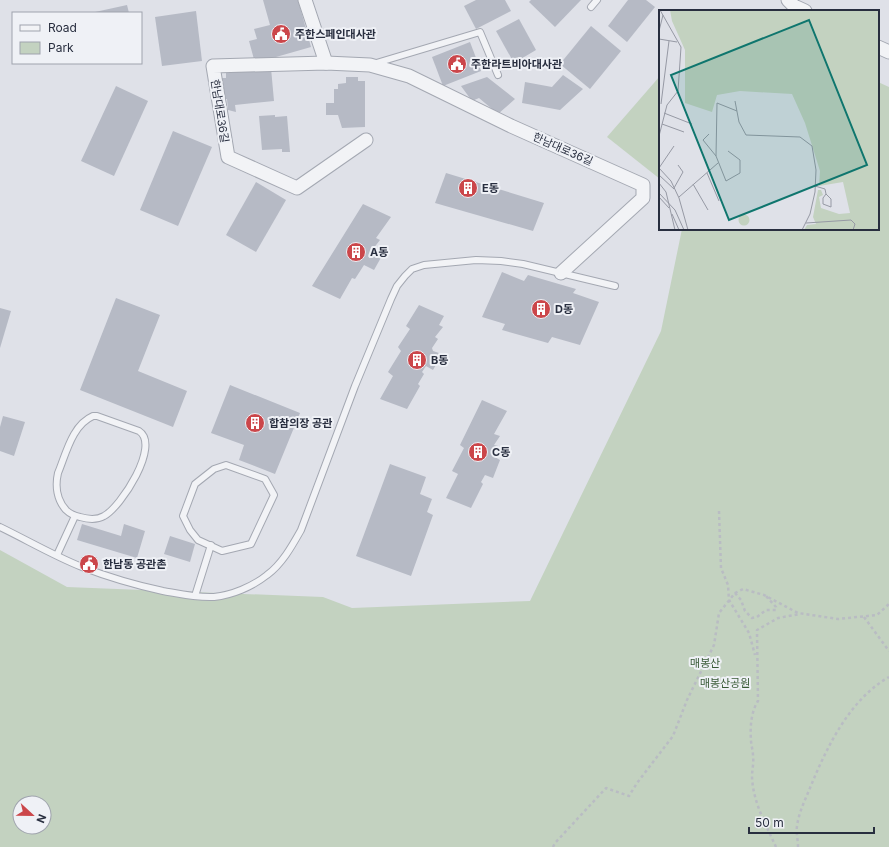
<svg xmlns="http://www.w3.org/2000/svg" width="889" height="847" font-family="Inter,'Noto Sans KR',sans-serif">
  <rect width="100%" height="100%" fill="#dfe1e8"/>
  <g fill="#c3d2c0" fill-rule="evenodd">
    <polygon points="660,76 660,179 607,137"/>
    <path d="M878,82L889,87V847H0V550L67,587L323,597L352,608L530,601L661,331L682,229H878ZM20,803H44V827H20Z"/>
  </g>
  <g fill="#b6bac5">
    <polygon points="263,0 298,0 311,47 255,63 249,41 257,39 254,29 270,25"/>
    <polygon points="476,0 505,0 511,11 476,29 464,6"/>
    <polygon points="531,0 581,0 555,27 529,2"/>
    <polygon points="628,0 646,0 655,7 627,42 608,26"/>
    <polygon points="127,5 129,13 95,13 95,12"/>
    <polygon points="196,11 202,61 162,66 155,17"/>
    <polygon points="519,19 536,50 514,63 496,31"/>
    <polygon points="591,26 621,51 590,89 560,64"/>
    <polygon points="470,42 481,71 443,86 432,57"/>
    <polygon points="271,68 274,101 235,105 236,112 228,110 227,99 224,99 221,78 226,78 226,73"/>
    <polygon points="563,75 583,89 560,110 522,103 525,82 552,87"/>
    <polygon points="346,77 358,77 358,81 365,81 365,127 342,128 338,115 326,115 326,103 334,103 334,89 338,89 338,84 346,83"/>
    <polygon points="487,77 515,99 498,114 479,98 472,101 461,86"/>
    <polygon points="116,86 148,101 114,176 81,161"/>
    <polygon points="275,115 275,117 287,116 290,152 282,152 282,149 262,150 259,116"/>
    <polygon points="173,131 212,147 178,226 140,210"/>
    <polygon points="446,173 544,203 533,231 435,203"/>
    <polygon points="256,182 286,200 256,252 226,235"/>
    <polygon points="363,204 391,217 376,238 380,240 373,249 383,254 374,270 364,265 355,279 352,278 340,299 312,286"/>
    <polygon points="502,272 524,281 528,275 576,289 573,293 599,302 580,345 552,337 548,343 502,330 505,324 482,317"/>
    <polygon points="116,298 160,315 138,371 187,391 173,427 80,390"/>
    <polygon points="419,305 444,316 439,325 443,327 435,337 438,339 432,348 433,351 442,354 433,370 426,366 422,372 424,374 418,384 420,386 407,409 380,399 393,376 388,372 401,351 398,347 410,329 406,326"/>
    <polygon points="0,308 11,311 0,348"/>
    <polygon points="230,385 300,413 275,474 239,460 244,445 211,433"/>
    <polygon points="482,400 507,411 494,434 500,436 494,445 498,446 493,456 500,460 493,478 485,475 481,482 483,484 471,508 446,498 458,474 452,471 464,448 460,445"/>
    <polygon points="3,416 25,422 14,456 0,451 0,427"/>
    <polygon points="390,464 426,477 420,494 432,499 427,512 433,515 411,576 356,556"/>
    <polygon points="82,524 121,536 124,524 145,531 137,558 77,540"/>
    <polygon points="170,536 195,544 190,562 164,554"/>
  </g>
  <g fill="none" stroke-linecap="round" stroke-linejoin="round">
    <g stroke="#a4a8b2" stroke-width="8">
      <g id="service">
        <polyline points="591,7 597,0"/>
        <polyline points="373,64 480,32 498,75"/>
        <path d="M93,416H97L139,431C161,445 121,507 104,516C97,520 87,519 80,517C75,516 70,514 66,510C57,500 55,486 58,473C66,454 72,425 93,416Z"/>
        <polygon points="226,465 265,479 274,495 251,544 222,551 198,540 190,530 183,516 195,484 214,469"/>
        <path d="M0,527C27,540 54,556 82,567C108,577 135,585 163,591C180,594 197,598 214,597C232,595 252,587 267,575C282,564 292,546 301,530L355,386L391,299L397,286L405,276L412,269L424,265L476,260L501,261L523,264L615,286"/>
        <polyline points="57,555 75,516"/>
        <polyline points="195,596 211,545"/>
      </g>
    </g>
    <g stroke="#a4a8b2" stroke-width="15">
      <g id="minor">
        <polyline points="305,0 326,63"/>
        <polyline points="788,0 794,6 805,11"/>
        <polyline points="878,47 889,52"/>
        <polyline points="366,140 297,188 228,157 213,66 326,63 370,65 409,76 511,126 643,185 643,198 561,273"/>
      </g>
    </g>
    <g stroke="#b9bcc3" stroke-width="2.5" stroke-dasharray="3 3" stroke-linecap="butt">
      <polyline points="719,511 721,568 728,585 729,600 749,633 755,655"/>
      <polyline points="735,593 741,600 745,611 752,618 757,617 766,610 776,610 776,607 766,596"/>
      <polyline points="864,617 889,651"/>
      <polyline points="553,847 555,843 606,788 629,796 637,783 673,736 687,700 714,645 719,613 735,593 743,589 764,595 798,613 838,619 877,615 889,604"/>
      <path d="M776,847C766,825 753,802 752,777C752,770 754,763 753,756C753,750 751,745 751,740C750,727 751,712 758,701L757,630L778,618L800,614"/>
      <path d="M798,847C798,840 796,832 797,826C799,812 805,800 810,788C827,747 849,700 889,677"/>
    </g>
    <use href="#service" stroke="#f2f3f6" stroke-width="6"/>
    <use href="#minor" stroke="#f2f3f6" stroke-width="13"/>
  </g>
  <defs>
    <g id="civic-disc" transform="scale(1)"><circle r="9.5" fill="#cb464a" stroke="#eff1f6"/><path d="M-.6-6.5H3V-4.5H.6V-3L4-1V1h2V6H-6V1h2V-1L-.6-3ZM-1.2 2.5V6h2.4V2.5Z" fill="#fff"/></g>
    <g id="building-disc" transform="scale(1)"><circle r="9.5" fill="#cb464a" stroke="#eff1f6"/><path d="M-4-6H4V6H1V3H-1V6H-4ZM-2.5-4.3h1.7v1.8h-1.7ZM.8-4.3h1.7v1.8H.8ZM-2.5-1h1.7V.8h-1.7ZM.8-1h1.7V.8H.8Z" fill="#fff"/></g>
  </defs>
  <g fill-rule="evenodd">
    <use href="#civic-disc" x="281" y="34"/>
    <use href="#civic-disc" x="457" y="64"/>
    <use href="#building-disc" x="468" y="188"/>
    <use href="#building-disc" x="356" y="252"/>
    <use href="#building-disc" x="541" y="309"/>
    <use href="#building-disc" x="417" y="360"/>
    <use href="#building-disc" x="255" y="423"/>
    <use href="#building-disc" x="478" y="452"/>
    <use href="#civic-disc" x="89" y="564"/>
  </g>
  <g text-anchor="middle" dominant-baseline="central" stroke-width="4" stroke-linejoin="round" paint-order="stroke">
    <g font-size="11" font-weight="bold" fill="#282e3f" stroke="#eff1f6" text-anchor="start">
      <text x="295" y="34">주한스페인대사관</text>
      <text x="471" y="64">주한라트비아대사관</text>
      <text x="482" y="188">E동</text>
      <text x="370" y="252">A동</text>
      <text x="555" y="309">D동</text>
      <text x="431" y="360">B동</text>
      <text x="269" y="423">합참의장 공관</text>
      <text x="492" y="452">C동</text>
      <text x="103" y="564">한남동 공관촌</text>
    </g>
    <g font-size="11" fill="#282e3f" stroke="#eff1f6">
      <text transform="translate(220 111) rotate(81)">한남대로36길</text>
      <text transform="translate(563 149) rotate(24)">한남대로36길</text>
    </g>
    <g font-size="11" fill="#385a36" stroke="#eff1f6">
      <text x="705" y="663">매봉산</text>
      <text x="725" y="683">매봉산공원</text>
    </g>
  </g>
  <g transform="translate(659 10)">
    <rect width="220" height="220" fill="#dfe1e8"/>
    <path d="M11,0H220V220H145L148,215L157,214L154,207L159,180H162L164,185L160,187L162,198L180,204L191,203L184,172L160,176L161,161L146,113L133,84L81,81L58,85L53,102L26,93V40L13,11ZM79.5 210a5.5 5.5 0 1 1 11 0a5.5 5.5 0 1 1-11 0Z" fill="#c3d2c0"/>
    <path fill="none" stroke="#9699a4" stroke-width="1" d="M0,21L4,5M0,29L18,32M76,91L80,112L87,125L141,127L153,136L157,160L156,182L151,204L143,220M2,94L10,31M5,103L33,114M3,114L25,122M50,124L44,130L57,146M0,126L8,95L19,81L22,37L1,0M69,141L81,150V163L67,171L57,146L58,93L78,101M0,158L15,136M0,158L12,171L20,188L29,220M48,163L60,191M0,165L15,179M0,173L7,182L16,220M34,174L49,200M156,176L166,179L167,184L172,189V197L164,194V188L167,184M15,178L24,162L19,155M0,183L16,200L25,220M0,187L10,198M20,187L59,153M13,204L20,220M147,213L192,210L196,214L194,220"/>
    <path fill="#0f766e" fill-opacity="0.15" stroke="#0f766e" stroke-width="2" d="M150,10L208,155L70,210L12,65Z"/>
    <rect width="220" height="220" fill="none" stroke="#282e3f" stroke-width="2"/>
  </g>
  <rect x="12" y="12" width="130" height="52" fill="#eff1f6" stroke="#9fa3ad"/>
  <rect x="20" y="25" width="20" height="6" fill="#f2f3f6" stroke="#9fa3ad"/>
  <text x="48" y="32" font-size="12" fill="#282e3f">Road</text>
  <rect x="20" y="42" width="20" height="12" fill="#c3d2c0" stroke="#9fa3ad"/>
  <text x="48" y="52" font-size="12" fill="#282e3f">Park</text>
  <g transform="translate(32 815) rotate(112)"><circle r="19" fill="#eff1f6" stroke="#9fa3ad"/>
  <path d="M0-3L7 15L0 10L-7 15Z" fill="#cb464a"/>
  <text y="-6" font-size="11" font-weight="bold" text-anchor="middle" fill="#282e3f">N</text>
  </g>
  <path d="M749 827v6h125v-6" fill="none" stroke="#282e3f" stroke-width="2"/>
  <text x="755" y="827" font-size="12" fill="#282e3f" stroke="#eff1f6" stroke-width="3" paint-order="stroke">50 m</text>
</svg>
